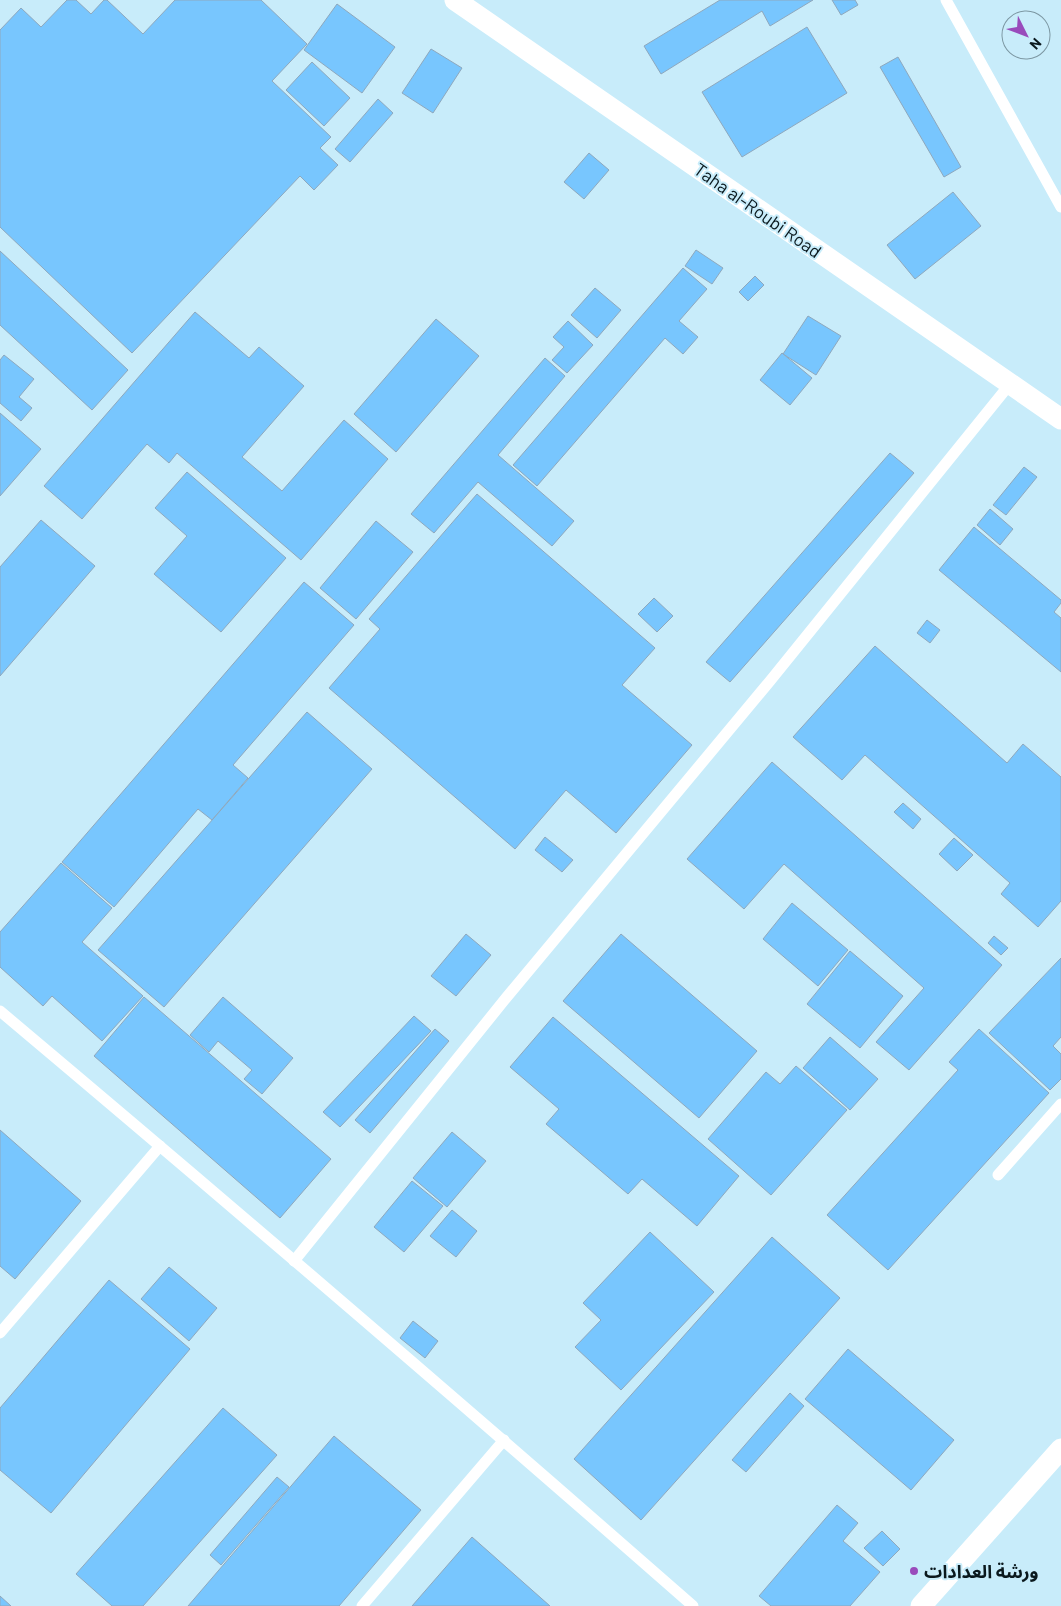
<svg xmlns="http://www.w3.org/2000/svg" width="1061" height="1606" font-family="Barlow,'Noto Sans Arabic',sans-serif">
  <rect width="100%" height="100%" fill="#c8ecfa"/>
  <g fill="#78c6fe" stroke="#8ea8bd">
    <polygon points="67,0 76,0 91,14 104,0 107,0 143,34 175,0 261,0 307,44 272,81 331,137 320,148 338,165 314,190 300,176 132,353 0,227 0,30 21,8 41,27"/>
    <polygon points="720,0 813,0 770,26 762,11 661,74 644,46"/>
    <polygon points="832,0 855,0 858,5 841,15"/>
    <polygon points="337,4 395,47 362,93 304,50"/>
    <polygon points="807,27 847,93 742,157 702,92"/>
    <polygon points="431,49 462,68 433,113 402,93"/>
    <polygon points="898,57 961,167 944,177 880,67"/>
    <polygon points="312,62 350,98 324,126 286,90"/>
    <polygon points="378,99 393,113 350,162 335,149"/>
    <polygon points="589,153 609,170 584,199 564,182"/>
    <polygon points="953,192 981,226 915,279 887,245"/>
    <polygon points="696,250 723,268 712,284 685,266"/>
    <polygon points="0,251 128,370 92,410 0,325"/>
    <polygon points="683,268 707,289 679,321 698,337 683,354 665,338 537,486 513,465"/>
    <polygon points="755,276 764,285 748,301 739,292"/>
    <polygon points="595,288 621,310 597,338 571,315"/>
    <polygon points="195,312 249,358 259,347 304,386 242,457 282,491 344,420 388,459 301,560 177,453 169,463 147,444 82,519 44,486"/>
    <polygon points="808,316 841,336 816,375 783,354"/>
    <polygon points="436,319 479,356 396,452 354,414"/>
    <polygon points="568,321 593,345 567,373 552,360 564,347 553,337"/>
    <polygon points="782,353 812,378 790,405 760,380"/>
    <polygon points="4,355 34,379 19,397 32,408 21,421 0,403 0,360"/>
    <polygon points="545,358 565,376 498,455 574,521 552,546 478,482 434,533 411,514"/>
    <polygon points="0,413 41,449 0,496"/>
    <polygon points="890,453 914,473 730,682 706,662"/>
    <polygon points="1024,467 1037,477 1006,515 993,505"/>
    <polygon points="187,472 286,558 221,632 154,574 187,536 155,508"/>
    <polygon points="477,494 655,648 622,685 692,745 616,833 566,790 515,849 329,688 380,629 369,619"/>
    <polygon points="990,509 1013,529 1000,545 977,525"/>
    <polygon points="41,520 95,566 0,676 0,567"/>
    <polygon points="376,521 413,552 356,619 320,588"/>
    <polygon points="974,527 1061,600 1061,603 1054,612 1061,618 1061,672 939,570"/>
    <polygon points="304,582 354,625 233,765 248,778 212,820 198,809 114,907 62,862"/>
    <polygon points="654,598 673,616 657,632 638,614"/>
    <polygon points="927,620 940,630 930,643 917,633"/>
    <polygon points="875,646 1007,763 1023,744 1061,777 1061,901 1038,927 1001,894 1010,883 865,755 842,780 793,737"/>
    <polygon points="307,712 372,769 164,1007 98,950"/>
    <polygon points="772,762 1002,965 909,1070 876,1042 924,988 784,864 744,909 687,859"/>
    <polygon points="903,803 921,819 913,829 894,812"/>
    <polygon points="545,837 573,860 562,872 535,850"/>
    <polygon points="954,838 973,855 957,871 939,854"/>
    <polygon points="61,863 112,908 82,942 143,996 102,1041 52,996 43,1006 0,967 0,932"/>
    <polygon points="792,903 848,950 818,986 763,939"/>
    <polygon points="466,934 491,955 456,996 431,976"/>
    <polygon points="621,934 757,1051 699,1118 563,1001"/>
    <polygon points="994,936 1008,948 1001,955 988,943"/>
    <polygon points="850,951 903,996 860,1048 807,1004"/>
    <polygon points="1061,958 1061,1037 1053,1046 1061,1054 1061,1079 1050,1090 989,1033"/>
    <polygon points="144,997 331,1159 280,1218 94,1056"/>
    <polygon points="223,997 293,1058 262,1094 244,1079 252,1070 218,1041 209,1052 190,1035"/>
    <polygon points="414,1016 431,1031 340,1127 323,1112"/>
    <polygon points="553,1017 739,1176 697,1226 642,1179 628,1194 546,1124 559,1109 510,1067"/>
    <polygon points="435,1029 449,1041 370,1133 355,1120"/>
    <polygon points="979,1029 1049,1093 888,1270 827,1215 958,1070 949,1062"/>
    <polygon points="830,1037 878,1079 850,1110 803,1068"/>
    <polygon points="796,1066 847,1110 771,1195 708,1139 766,1072 780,1084"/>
    <polygon points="0,1130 81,1201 15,1279 0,1266"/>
    <polygon points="452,1132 486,1161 447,1207 413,1178"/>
    <polygon points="412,1181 443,1206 404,1252 374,1227"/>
    <polygon points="452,1210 477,1231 456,1257 430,1236"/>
    <polygon points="650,1232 714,1292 621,1390 575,1347 601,1320 583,1303"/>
    <polygon points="772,1237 840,1298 641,1520 574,1459"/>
    <polygon points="169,1267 217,1308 189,1341 141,1299"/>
    <polygon points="109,1280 190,1349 51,1513 0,1470 0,1408"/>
    <polygon points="413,1321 438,1341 425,1358 400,1338"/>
    <polygon points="848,1349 954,1440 911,1490 805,1399"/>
    <polygon points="790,1393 804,1406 746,1472 732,1460"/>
    <polygon points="223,1408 277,1455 143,1606 112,1606 76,1574"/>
    <polygon points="334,1436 421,1510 339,1606 188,1606"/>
    <polygon points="277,1477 289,1487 221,1565 210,1555"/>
    <polygon points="837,1505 858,1523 843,1541 880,1572 850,1606 771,1606 759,1596"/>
    <polygon points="882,1531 900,1549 883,1566 864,1548"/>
    <polygon points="472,1537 550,1606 412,1606"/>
    <polygon points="0,1596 11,1606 0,1606"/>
  </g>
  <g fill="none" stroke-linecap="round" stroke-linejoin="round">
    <g stroke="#fff" stroke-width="11">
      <polyline points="946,0 1061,207"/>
      <path d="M0,1011C233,1207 464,1405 693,1606"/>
      <polyline points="998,1175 1061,1104"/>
      <polyline points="294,1261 506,998 770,681 1010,384"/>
      <polyline points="0,1333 160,1146"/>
      <polyline points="362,1606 504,1440"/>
    </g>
    <g stroke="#fff" stroke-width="21">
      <polyline points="455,0 1061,419"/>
      <polyline points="921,1606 1061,1449"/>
    </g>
  </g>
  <circle fill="#994bbb" stroke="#c8ecfa" stroke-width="2" cx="914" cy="1571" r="5"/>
  <g text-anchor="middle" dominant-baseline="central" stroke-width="4" stroke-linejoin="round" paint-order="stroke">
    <g font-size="18" fill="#0a181d" stroke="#c8ecfa">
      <text transform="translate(758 210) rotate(35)">Taha al-Roubi Road</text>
    </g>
    <g font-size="18" font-weight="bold" fill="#0a181d" stroke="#c8ecfa" text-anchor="start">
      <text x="924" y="1571">ورشة العدادات</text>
    </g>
  </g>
  <g transform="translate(1026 35) rotate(132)"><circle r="24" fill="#c8ecfa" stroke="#7c97a2"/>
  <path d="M0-4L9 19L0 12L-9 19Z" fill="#994bbb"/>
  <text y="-8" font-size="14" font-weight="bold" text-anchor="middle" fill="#0a181d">N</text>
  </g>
</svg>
